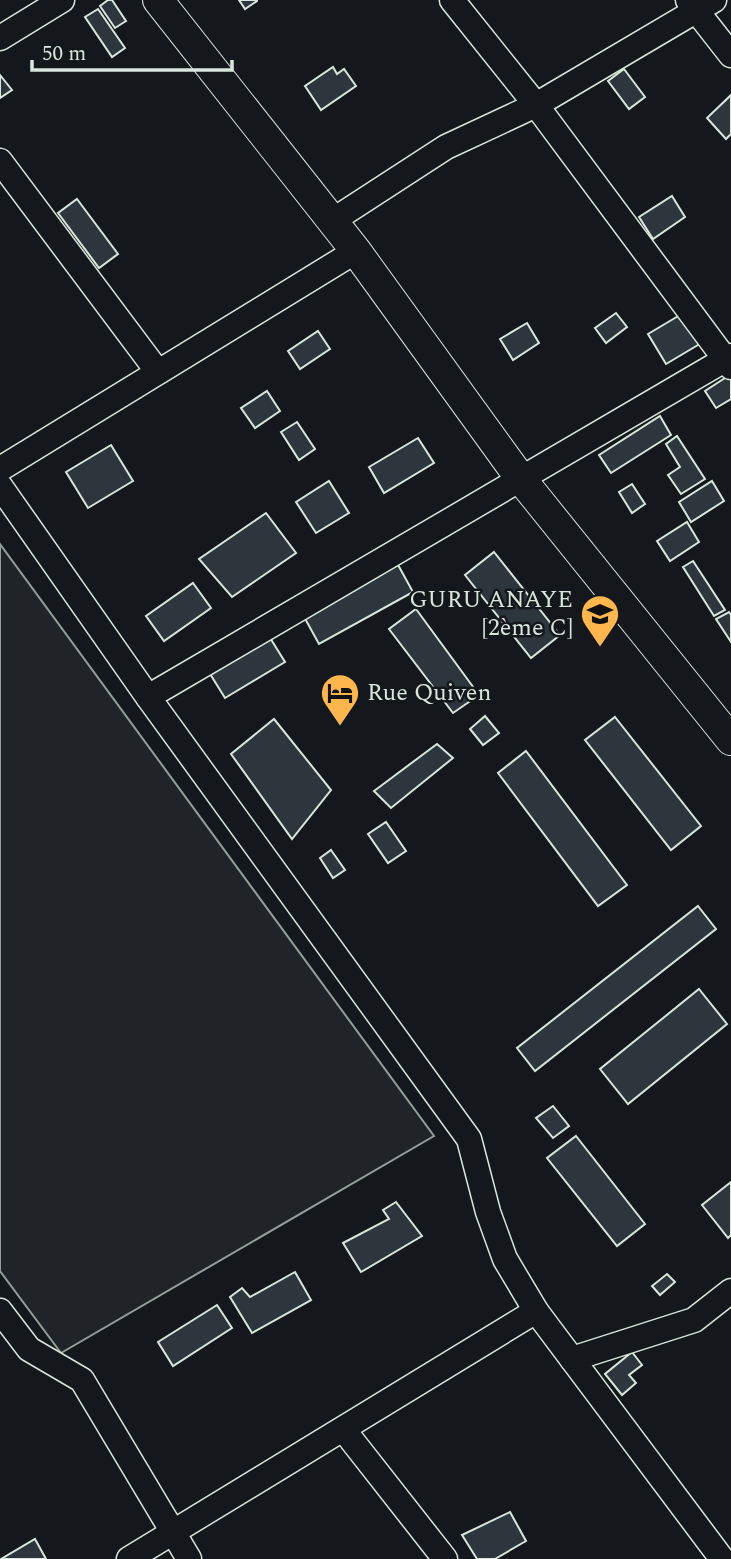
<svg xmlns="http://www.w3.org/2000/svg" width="731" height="1559" font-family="Spectral,serif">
  <rect width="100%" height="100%" fill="#14181c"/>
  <polygon fill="#202428" stroke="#939e99" stroke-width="2" points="0,544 434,1136 61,1353 0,1271"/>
  <g fill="#2c363c" stroke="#d8e6dc" stroke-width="2">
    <polygon points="108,0 112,0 126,21 115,28 100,6"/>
    <polygon points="239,0 257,0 257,1 245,9"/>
    <polygon points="98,9 125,48 112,57 85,17"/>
    <polygon points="333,67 337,74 344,69 356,86 321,110 305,86"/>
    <polygon points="624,69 645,97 629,109 608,81"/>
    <polygon points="0,75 12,90 0,98"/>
    <polygon points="731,95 731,134 726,139 707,118"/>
    <polygon points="672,196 685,217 653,239 639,217"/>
    <polygon points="77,199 118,254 99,268 58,213"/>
    <polygon points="685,312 703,342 666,364 648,334"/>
    <polygon points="616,313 627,327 606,343 595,328"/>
    <polygon points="527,323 539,343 513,360 500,339"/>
    <polygon points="318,331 330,349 300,369 288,351"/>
    <polygon points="728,376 731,380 731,399 716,408 705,391"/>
    <polygon points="267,391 280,411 255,428 241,408"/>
    <polygon points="660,416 671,435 611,473 599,455"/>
    <polygon points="297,422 315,449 299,460 281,432"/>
    <polygon points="677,436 705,479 681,494 668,475 680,467 666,444"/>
    <polygon points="418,438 434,463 384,493 369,467"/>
    <polygon points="111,445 133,481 88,508 66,472"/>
    <polygon points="329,481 349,513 316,533 296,502"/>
    <polygon points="712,481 724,501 691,522 679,502"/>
    <polygon points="632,484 645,504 632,513 619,492"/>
    <polygon points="266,513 296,553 232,597 199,559"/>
    <polygon points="687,522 699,542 670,561 657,541"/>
    <polygon points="494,552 560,635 531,658 465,575"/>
    <polygon points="693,561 725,610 714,616 683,567"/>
    <polygon points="397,563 413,592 319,644 303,615"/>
    <polygon points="193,583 211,608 164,641 146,616"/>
    <polygon points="416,609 479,695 453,713 389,629"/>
    <polygon points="729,612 731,615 731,642 716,619"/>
    <polygon points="267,633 285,662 225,698 207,669"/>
    <polygon points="485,716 499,733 483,745 470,729"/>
    <polygon points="615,717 701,826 671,850 585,740"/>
    <polygon points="274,719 331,790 292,839 231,754"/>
    <polygon points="437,744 453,758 391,808 374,791"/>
    <polygon points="526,751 627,885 598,906 498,773"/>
    <polygon points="386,822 406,851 388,863 368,834"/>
    <polygon points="331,850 345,870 333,878 320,858"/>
    <polygon points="698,906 716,929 535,1071 517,1048"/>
    <polygon points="699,989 727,1024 628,1104 600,1069"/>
    <polygon points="553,1106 569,1126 553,1138 536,1118"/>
    <polygon points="576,1136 645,1224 617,1246 547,1158"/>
    <polygon points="731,1182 731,1235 728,1238 702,1205"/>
    <polygon points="396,1202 422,1236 361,1272 343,1243 389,1219 383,1210"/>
    <polygon points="295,1272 311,1300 252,1333 230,1297 242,1288 250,1297"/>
    <polygon points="667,1274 675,1282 660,1295 652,1286"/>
    <polygon points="217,1305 232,1328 173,1366 158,1342"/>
    <polygon points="632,1352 642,1365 629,1375 636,1383 622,1395 605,1374"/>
    <polygon points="510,1512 526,1541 495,1559 477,1559 462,1535"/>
    <polygon points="35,1539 46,1559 1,1559"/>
  </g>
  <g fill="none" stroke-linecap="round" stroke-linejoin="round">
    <g stroke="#d8e6dc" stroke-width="27">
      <g id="minor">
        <polyline points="452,0 536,105 731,367"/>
        <polyline points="688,0 731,55"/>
        <polyline points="0,38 62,0"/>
        <polyline points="0,161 158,372"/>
        <polyline points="332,221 446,147 536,105 714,0"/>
        <polyline points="0,469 356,251"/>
        <polyline points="0,486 148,697 469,1139 488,1212 505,1259 536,1311 722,1559"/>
        <polyline points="148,697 731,356"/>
        <polyline points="0,1311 29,1349 82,1380 189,1559"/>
        <polyline points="572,1359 694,1320 731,1291"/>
        <polyline points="343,1429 445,1559"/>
        <polyline points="129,1559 536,1311"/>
      </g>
    </g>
    <g stroke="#d8e6dc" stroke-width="32">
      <polyline id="tertiary" points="158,0 356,251 521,479 731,740"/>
    </g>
    <use href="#minor" stroke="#14181c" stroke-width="24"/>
    <use href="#tertiary" stroke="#14181c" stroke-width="30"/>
  </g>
  <defs>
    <g id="school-pin" transform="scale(2.0125)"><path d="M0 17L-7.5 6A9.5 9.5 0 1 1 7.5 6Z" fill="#ffb74d" stroke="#14181c"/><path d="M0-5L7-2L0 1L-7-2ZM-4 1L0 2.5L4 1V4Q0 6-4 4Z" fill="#111"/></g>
    <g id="hotel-pin" transform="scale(2.0125)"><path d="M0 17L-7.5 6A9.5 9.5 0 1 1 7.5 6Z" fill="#ffb74d" stroke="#14181c"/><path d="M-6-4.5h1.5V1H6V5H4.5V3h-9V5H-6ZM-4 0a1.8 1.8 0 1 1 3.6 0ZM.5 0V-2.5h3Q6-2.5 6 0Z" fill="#111"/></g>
  </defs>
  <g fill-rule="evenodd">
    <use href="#school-pin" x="600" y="614"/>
    <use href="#hotel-pin" x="340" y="693"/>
  </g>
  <g text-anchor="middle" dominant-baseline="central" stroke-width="5" stroke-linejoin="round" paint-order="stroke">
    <g font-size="24" fill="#d8e6dc" stroke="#14181c" text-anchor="end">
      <text x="573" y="600">GURU ANAYE<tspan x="573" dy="28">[2ème C]</tspan></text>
      <text x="367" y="693" text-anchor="start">Rue Quiven</text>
    </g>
  </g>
  <path d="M32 60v10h200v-10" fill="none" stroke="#d8e6dc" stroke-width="3.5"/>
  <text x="42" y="60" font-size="21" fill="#d8e6dc" stroke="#14181c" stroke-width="5" paint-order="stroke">50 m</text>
</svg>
